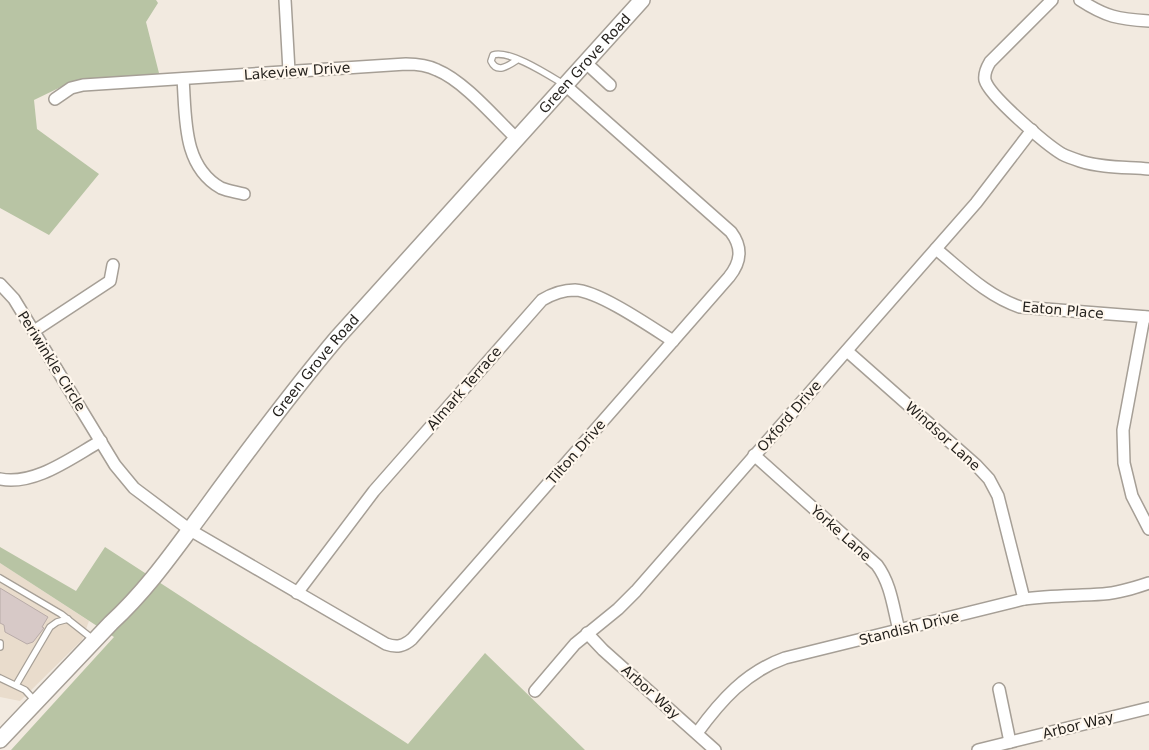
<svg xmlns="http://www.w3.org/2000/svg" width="1149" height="750" font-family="'DejaVu Sans',sans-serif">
  <rect width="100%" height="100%" fill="#f2eae0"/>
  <polygon fill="#e9dccc" points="0,563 89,621 82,640 20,701 0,697"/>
  <g fill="#b8c4a4">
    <polygon points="0,0 156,0 158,3 146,22 160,77 65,85 34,100 37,129 99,174 49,235 0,208"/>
    <polygon points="0,547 76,591 105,547 408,744 485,653 585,750 11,750 114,637 0,563"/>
  </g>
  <polygon fill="#d7c9c7" stroke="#b8aba8" points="0,588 48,617 42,627 44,628 33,642 27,644 5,632 4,625 0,623"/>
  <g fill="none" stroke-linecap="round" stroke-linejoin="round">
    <g stroke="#a69f96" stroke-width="8">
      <g id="lane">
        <path d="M517,60C508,66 497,74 491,61L493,55C509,49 550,76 565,85"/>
        <polyline points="0,578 61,614 94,640"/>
        <polyline points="0,643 0,647"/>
        <polyline points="0,678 25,690 35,701"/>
        <polyline points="16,685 50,627 57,622 68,619"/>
      </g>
    </g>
    <g stroke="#a69f96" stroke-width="14">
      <g id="street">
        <polyline points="285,0 289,71"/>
        <path d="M1052,0L990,62C987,67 984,74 985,80C989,96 1047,145 1062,154C1068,157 1074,159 1080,161C1102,168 1126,167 1149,169"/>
        <path d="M1080,0C1106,17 1118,19 1149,21"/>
        <polyline points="585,62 610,85"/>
        <path d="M183,79C186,117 182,166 221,188C228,191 237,192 244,194"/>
        <path d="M55,99L71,88L83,85L406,64C417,64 427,65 437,70C464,81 495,118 516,138"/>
        <path d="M936,249C963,271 987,296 1020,307L1149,317"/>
        <path d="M0,284L14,299L115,465L134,488L190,530L386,644C397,648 404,646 412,639L729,277C741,262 743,248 731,232L565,85"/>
        <polyline points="1144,317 1123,430 1124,463 1132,496 1149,529"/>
        <polyline points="34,331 110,281 113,265"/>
        <polyline points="847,351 976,465 989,479 998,496 1024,599"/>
        <path d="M754,455L877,565C891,584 893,607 899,630"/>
        <path d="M0,479C35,486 72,457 101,441"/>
        <path d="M297,593L374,491L542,300C552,294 562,290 575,290C599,291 651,327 673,341"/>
        <polyline points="587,633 603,650 715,750"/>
        <polyline points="999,689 1010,742"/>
        <polyline points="535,691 575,644 618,609 636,591 976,203 1032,130"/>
        <path d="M697,733C721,700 746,672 785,658L1024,599C1050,595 1077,596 1103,594C1119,593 1134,588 1149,583"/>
        <polyline points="978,750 1149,708"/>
      </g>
    </g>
    <g stroke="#a69f96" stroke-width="18">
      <g id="secondary">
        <path id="s1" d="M0,740L111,623C147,590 174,551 203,512C246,453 290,394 337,338L642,0"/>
      </g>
    </g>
    <use href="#lane" stroke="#fff" stroke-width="5.5"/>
    <use href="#street" stroke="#fff" stroke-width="11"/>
    <use href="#secondary" stroke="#fff" stroke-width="15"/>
  </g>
  <g text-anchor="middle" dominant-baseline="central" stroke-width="4.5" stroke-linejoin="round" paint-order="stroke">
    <g font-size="14" fill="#221f1b" stroke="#fff7ed">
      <text stroke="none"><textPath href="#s1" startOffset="895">Green Grove Road</textPath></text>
      <text transform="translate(297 71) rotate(-4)">Lakeview Drive</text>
      <text transform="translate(1063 310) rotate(5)">Eaton Place</text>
      <text transform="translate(52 361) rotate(58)">Periwinkle Circle</text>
      <text stroke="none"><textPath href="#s1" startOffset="490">Green Grove Road</textPath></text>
      <text transform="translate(464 388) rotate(-49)">Almark Terrace</text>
      <text transform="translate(789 416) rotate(-49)">Oxford Drive</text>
      <text transform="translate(943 436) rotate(42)">Windsor Lane</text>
      <text transform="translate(576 452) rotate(-49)">Tilton Drive</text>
      <text transform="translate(841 533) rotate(42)">Yorke Lane</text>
      <text transform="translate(909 628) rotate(-14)">Standish Drive</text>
      <text transform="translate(651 692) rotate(42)">Arbor Way</text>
      <text transform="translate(1078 725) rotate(-14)">Arbor Way</text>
    </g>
  </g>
</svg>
